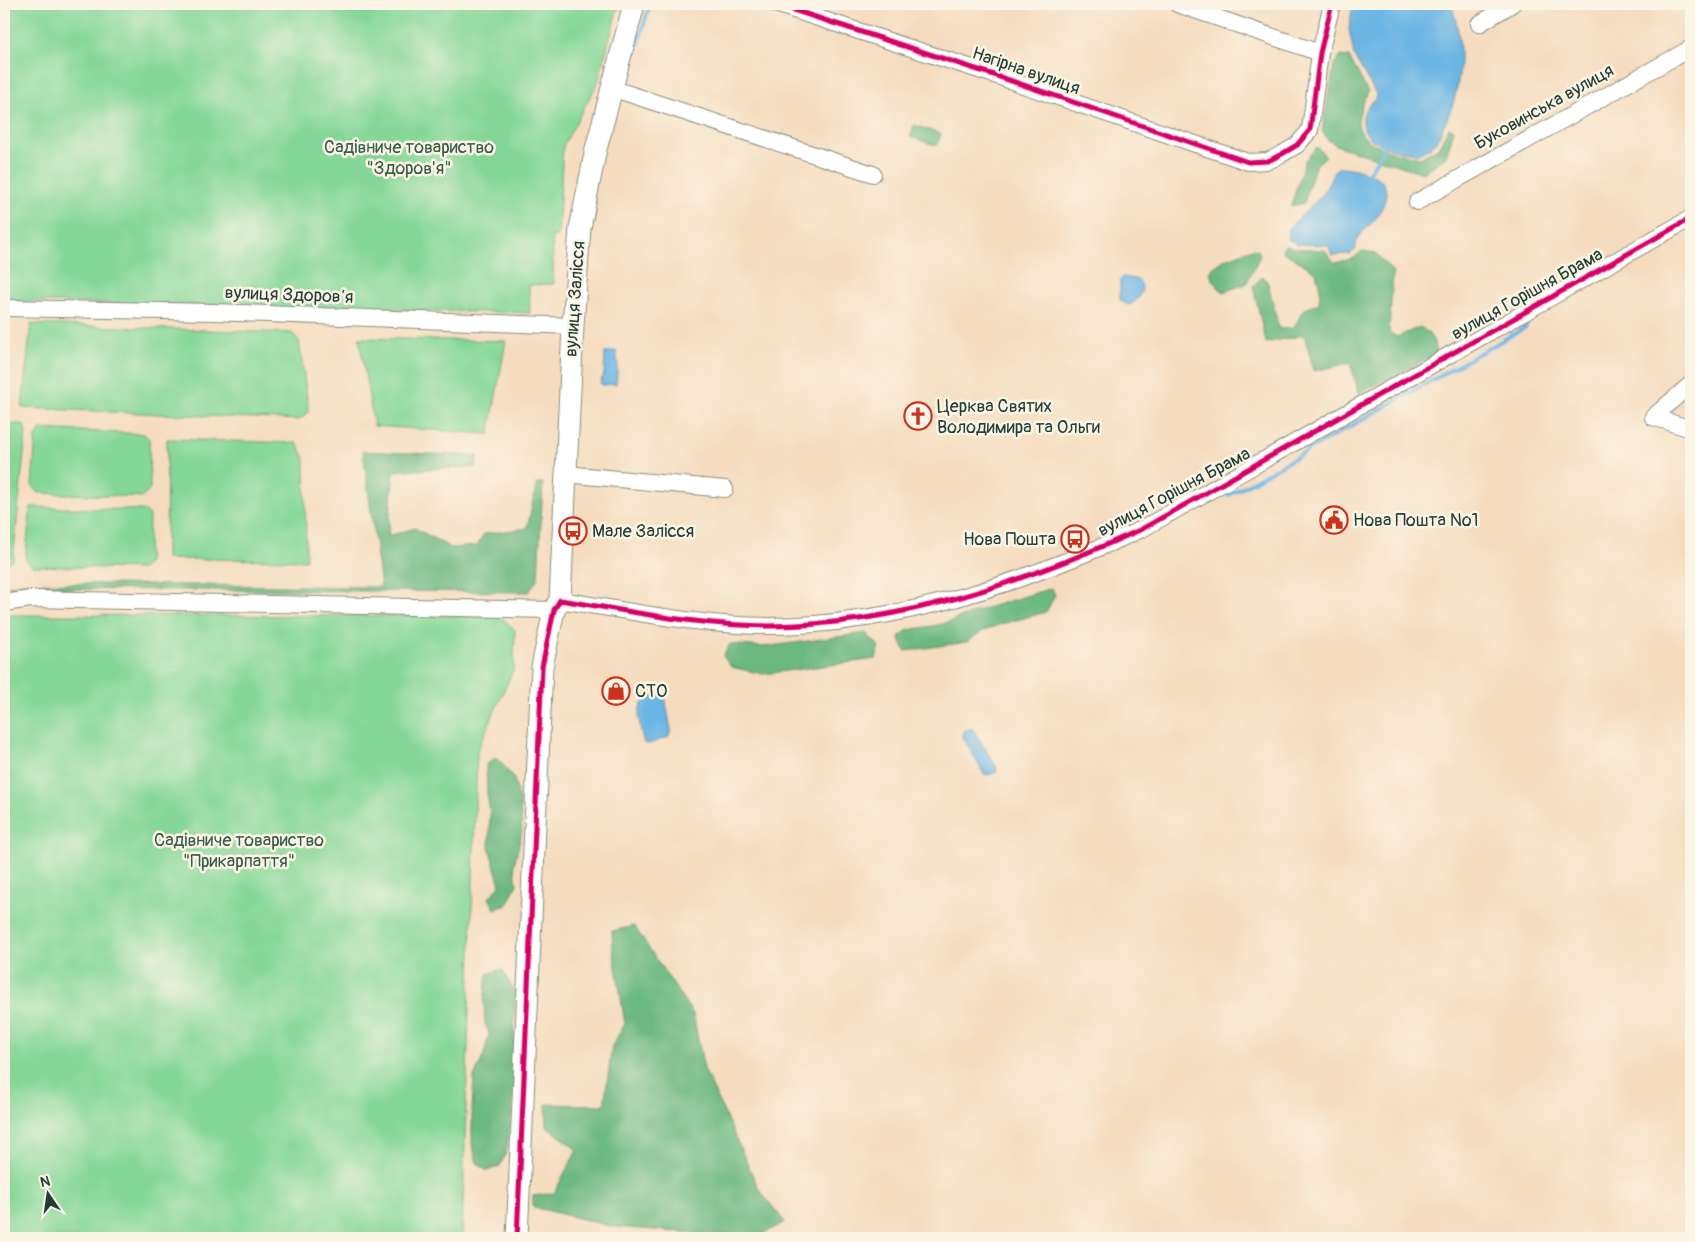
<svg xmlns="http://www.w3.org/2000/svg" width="1695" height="1242" font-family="Pangolin,sans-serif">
  <rect width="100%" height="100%" fill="#fcf5e5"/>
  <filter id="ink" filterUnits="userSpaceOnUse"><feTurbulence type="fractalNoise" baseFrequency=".02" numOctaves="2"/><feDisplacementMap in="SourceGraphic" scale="10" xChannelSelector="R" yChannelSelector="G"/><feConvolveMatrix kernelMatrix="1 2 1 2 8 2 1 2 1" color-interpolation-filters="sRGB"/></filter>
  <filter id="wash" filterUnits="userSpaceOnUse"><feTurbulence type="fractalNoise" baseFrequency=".0096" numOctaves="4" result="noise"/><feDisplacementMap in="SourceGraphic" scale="20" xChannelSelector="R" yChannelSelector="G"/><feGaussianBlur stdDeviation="1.12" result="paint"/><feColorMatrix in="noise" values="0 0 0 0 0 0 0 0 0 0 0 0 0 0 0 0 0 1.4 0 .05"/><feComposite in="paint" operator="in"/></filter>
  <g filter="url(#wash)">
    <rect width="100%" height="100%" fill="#f5dcbf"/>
    <g fill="#85d799" stroke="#528a66">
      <polygon points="4,4 619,4 598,82 563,146 558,236 552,236 554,284 529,285 530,313 4,301"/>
      <polygon points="31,324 292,333 299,341 309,412 299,420 22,408"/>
      <polygon points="359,338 506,341 489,434 374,426"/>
      <polygon points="4,424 24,424 26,433 13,560 4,565"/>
      <polygon points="41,429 144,434 149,439 150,489 143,497 39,493 32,485 36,437"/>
      <polygon points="167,439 297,443 305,458 306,560 166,559"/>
      <polygon points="31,507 141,510 149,514 148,564 142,569 32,566 25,559"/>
      <polygon points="4,615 500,616 515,630 514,668 477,751 462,1238 4,1238"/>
    </g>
    <g fill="#6cb881" stroke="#467a5a">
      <path d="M1341,56L1349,57L1368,92C1364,101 1359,111 1358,121C1358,148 1401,153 1420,158L1438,148L1449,127L1454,130L1446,157L1423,173L1338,146L1327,139L1322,131L1334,64Z"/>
      <polygon points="914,125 941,134 937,146 910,137"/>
      <polygon points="1317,147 1326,156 1315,166 1304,203 1291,206 1305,160"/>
      <path d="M1285,245L1294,248L1325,250L1335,263L1354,258L1362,251L1375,253L1393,272L1389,332L1397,337L1420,327C1431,334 1436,341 1437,354L1359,393L1350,363L1314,371L1304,335L1266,343L1253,286L1263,276L1268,283L1279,329L1294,328L1303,310L1319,303L1320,289L1316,272L1282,251Z"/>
      <polygon points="1252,249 1258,250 1260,256 1246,284 1223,292 1212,280 1210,270 1225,259"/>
      <polygon points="363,451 478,456 475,467 394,471 388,536 415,528 451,548 477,546 484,534 527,528 537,483 543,483 538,578 529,592 23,589 4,593 4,587 23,583 381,587"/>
      <polygon points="1052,588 1055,595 1046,612 998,625 979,633 967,642 905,651 899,637 908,630 943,624 986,608"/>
      <polygon points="866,633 879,646 876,659 763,674 731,667 723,656 730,644 763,647"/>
      <polygon points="495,758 501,762 514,779 520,803 522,832 514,865 517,884 507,905 495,909 489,898 500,885 489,847 490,813 487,793 486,765"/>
      <polygon points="634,926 693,1014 704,1069 760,1191 785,1222 761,1235 709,1234 614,1227 533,1207 533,1196 554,1193 577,1150 547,1126 546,1104 604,1105 612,1046 625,1024 613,948 612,931"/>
      <polygon points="502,969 515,993 513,1107 506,1153 500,1166 487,1171 477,1163 472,1144 472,1109 474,1077 484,1055 489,1033 485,1024 484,1003 487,974"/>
    </g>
    <g fill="#6bb5e4" stroke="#45798c">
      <path d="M1353,4H1451C1465,44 1463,89 1443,127C1441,132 1438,139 1434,144C1431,148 1423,151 1419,154C1400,150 1365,148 1363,123C1362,112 1366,107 1375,100L1376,94L1354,56L1349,29Z"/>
      <path d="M1340,167C1352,167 1363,171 1374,176C1393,184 1386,203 1376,218C1371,225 1362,230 1358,238C1356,241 1356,246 1356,249L1350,254L1332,255L1328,245L1297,244L1288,239L1287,233L1290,227L1324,193L1334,171Z"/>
      <path d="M1123,277C1128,278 1136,278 1140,282C1146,290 1136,304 1128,305L1120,300V280Z"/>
      <polygon points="616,351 618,363 616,384 602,385 600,383 604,374 605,353"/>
      <path d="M659,693L665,697L671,730L668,737L649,744L644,743C641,731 634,711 645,700C648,697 654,695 659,693Z"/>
      <polygon points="972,728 996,766 997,772 988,775 984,774 963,737 964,731"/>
    </g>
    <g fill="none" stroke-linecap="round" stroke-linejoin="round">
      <g stroke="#6bb5e4" stroke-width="4">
        <polyline points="626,84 650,4"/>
        <polyline points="1369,173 1387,143"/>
        <polyline points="1229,495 1526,327"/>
      </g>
    </g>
  </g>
  <g filter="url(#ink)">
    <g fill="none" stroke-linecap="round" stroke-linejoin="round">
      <g stroke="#8a8c7a" stroke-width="18">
        <g id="minor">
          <polyline points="775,4 997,76 1248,162 1268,161 1282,154 1297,145 1310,130 1320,53 1332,4"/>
          <polyline points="1177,4 1320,53"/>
          <polyline points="1479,24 1512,4"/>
          <polyline points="611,88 873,174"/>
          <polyline points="1417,202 1691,48"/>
          <polyline points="4,308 214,312 573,326"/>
          <polyline points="1653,417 1691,384"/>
          <polyline points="1653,417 1691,429"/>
          <polyline points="565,474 725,489"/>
          <path d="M560,600C629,611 699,626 770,626C900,625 1025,582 1142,529L1691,218"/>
          <polyline points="4,603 31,599 554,610"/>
        </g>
      </g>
      <g stroke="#8a8c7a" stroke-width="23">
        <polyline id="major" points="517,1238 542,667 554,610 560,600 573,326 580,228 596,149 634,4"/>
      </g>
      <use href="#minor" stroke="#fff" stroke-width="16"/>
      <use href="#major" stroke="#fff" stroke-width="21"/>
      <g stroke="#fcf5e5" stroke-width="8">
        <g id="cycleway">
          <polyline points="775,4 997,76 1248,162 1268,161 1282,154 1297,145 1310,130 1320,53 1332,4"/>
          <path d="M517,1238L542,667L554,610L560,600C629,611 699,626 770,626C900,625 1025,582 1142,529L1691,218"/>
        </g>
      </g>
      <use href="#cycleway" stroke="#d6006c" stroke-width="5"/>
    </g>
  </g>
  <defs>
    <g id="church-ring" transform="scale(1.4375)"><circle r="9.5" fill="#fcf5e5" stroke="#c8321e" stroke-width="1.5"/><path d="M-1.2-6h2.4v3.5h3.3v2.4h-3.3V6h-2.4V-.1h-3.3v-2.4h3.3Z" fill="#c8321e"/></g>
    <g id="civic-ring" transform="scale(1.4375)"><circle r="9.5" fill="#fcf5e5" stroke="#c8321e" stroke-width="1.5"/><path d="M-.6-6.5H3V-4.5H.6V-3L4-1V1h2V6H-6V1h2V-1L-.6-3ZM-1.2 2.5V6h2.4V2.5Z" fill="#c8321e"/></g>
    <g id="bus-ring" transform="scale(1.4375)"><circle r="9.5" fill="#fcf5e5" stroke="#c8321e" stroke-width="1.5"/><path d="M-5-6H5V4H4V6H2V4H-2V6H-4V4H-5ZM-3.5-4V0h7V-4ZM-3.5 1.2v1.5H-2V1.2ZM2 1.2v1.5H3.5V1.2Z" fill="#c8321e"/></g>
    <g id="shop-ring" transform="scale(1.4375)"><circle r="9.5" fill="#fcf5e5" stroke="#c8321e" stroke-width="1.5"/><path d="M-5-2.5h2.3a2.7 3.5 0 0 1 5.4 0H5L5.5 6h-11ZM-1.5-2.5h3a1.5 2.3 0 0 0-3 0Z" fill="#c8321e"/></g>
  </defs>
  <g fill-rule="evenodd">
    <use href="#church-ring" x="918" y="416"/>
    <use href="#civic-ring" x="1334" y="520"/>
    <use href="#bus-ring" x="573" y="531"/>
    <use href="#bus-ring" x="1075" y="539"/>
    <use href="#shop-ring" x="616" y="691"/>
  </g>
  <g text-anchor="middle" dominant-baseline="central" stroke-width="5" stroke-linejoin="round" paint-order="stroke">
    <g font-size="18" fill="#1f3d34" stroke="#fcf5e5">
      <text transform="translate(1026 71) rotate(19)">Нагірна вулиця</text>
      <text transform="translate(1544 107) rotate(-29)">Буковинська вулиця</text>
      <text transform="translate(1527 294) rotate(-29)">вулиця Горішня Брама</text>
      <text transform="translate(289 295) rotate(2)">вулиця Здоровʼя</text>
      <text transform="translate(575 299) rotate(-86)">вулиця Залісся</text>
      <text transform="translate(1174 492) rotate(-28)">вулиця Горішня Брама</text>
    </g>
    <g font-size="18" fill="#335c48" stroke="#fcf5e5">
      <text x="409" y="147">Садівниче товариство<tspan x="409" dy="21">"Здоров'я"</tspan></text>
      <text x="239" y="840">Садівниче товариство<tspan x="239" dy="21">"Прикарпаття"</tspan></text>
    </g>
    <g font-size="18" fill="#1f3d34" stroke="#fcf5e5" text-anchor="start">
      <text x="937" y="406">Церква Святих<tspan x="937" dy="21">Володимира та Ольги</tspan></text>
      <text x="1353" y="520">Нова Пошта №1</text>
      <text x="592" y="531">Мале Залісся</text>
      <text x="1056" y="539" text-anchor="end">Нова Пошта</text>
      <text x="635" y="691">СТО</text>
    </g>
  </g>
  <rect width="1695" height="1242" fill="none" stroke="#fcf5e5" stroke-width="20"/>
  <g transform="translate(48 1194) rotate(347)" stroke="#fcf5e5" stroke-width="4" paint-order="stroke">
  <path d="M0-4L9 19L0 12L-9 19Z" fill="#1f3d34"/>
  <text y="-8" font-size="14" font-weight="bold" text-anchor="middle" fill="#1f3d34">N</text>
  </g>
</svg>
